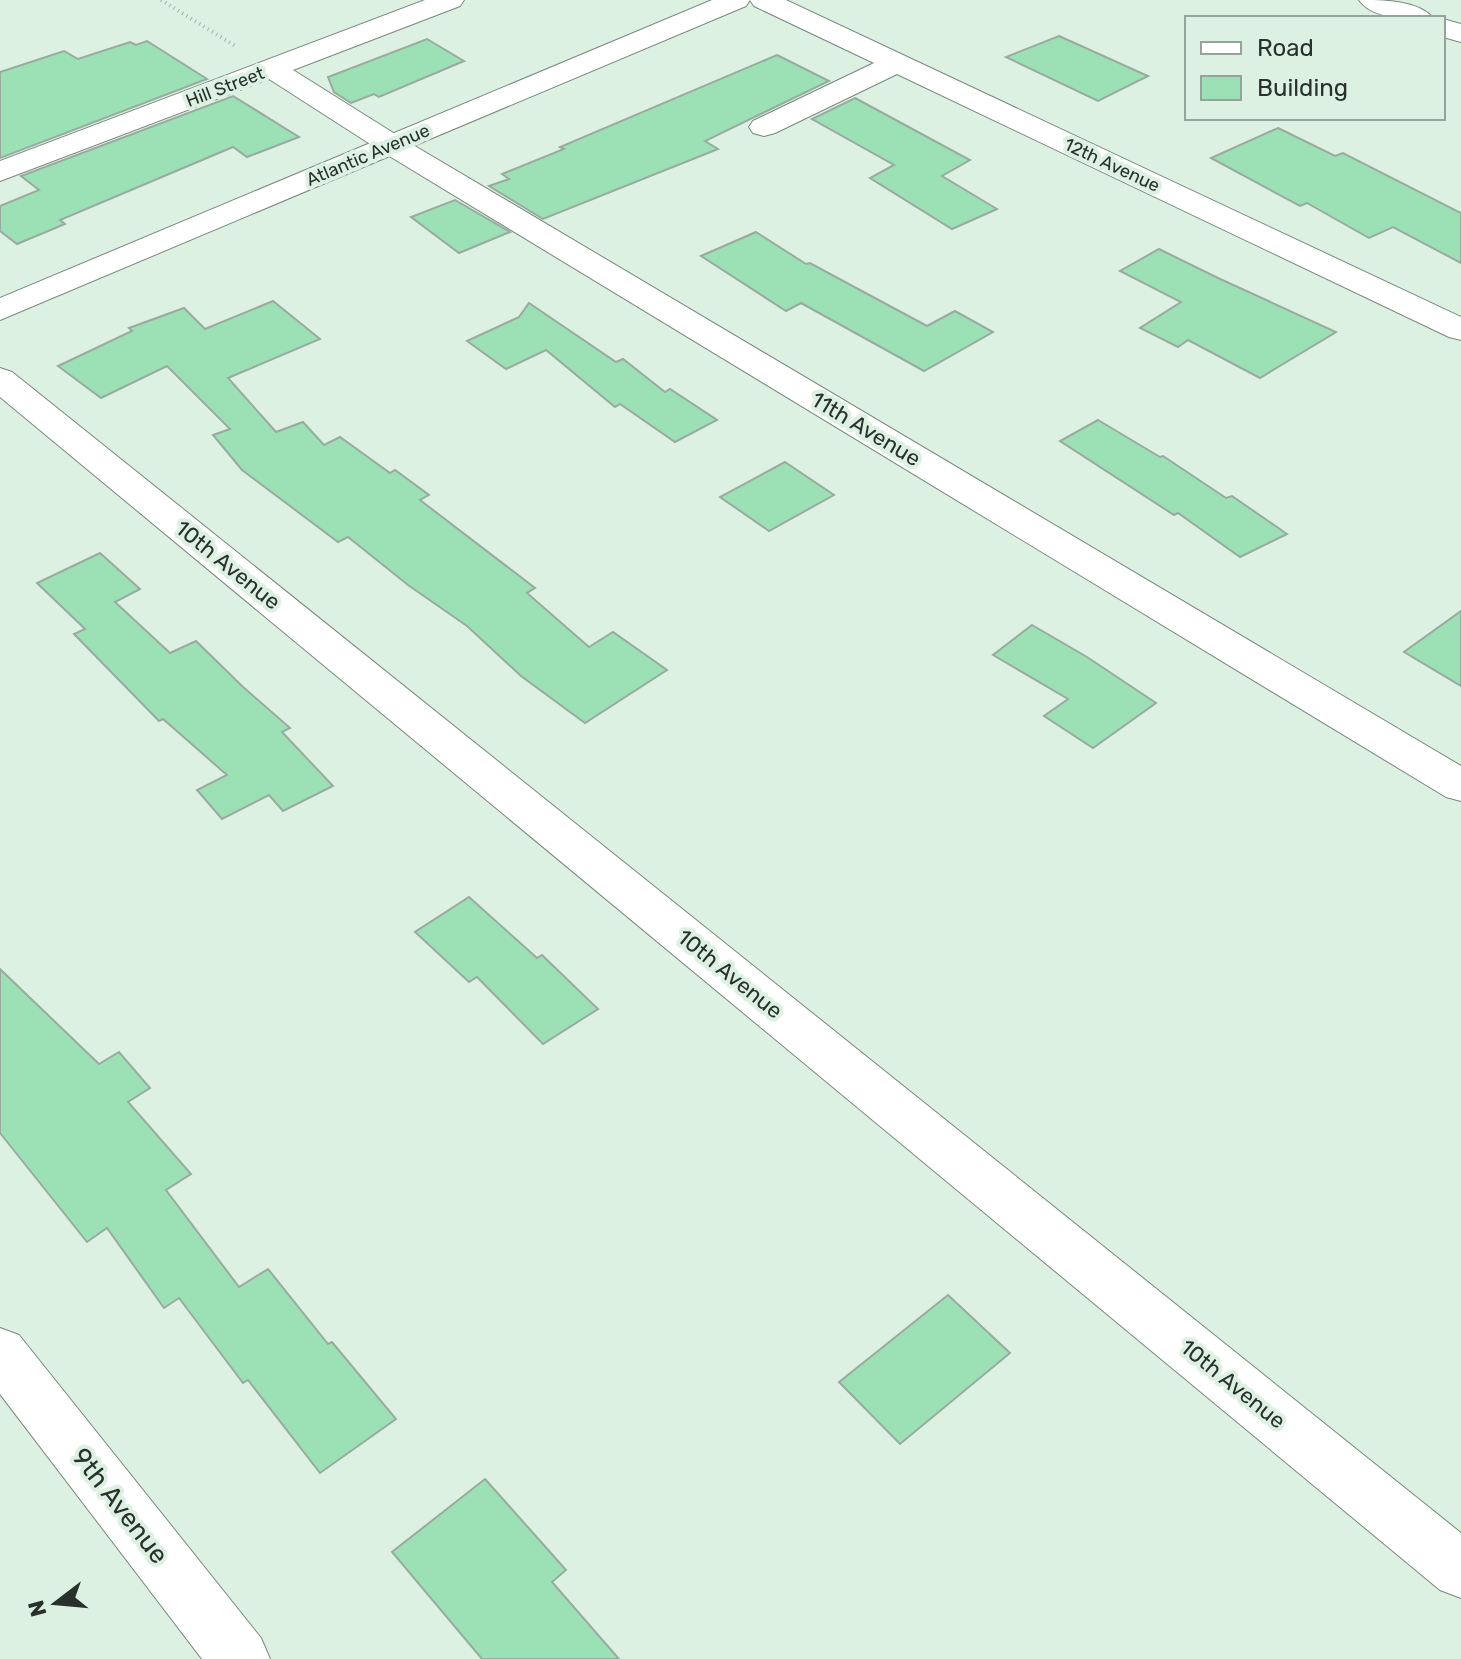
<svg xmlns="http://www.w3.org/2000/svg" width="1461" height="1659" font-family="Rubik,sans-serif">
  <rect width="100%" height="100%" fill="#ddf1e3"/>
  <g fill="#9ce0b5" stroke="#99ab9f" stroke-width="2">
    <polygon points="1059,36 1148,76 1098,101 1006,57"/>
    <polygon points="427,39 464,61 379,97 374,94 351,103 334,92 328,77"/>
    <polygon points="147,41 207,79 0,158 0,72 64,51 78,59 130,42 136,45"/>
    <polygon points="777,55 829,81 705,141 718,149 543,219 489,186 509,179 502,174 564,149 560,147"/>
    <polygon points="233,96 299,137 247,157 233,147 60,220 65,224 17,244 0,231 0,206 39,190 21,176"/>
    <polygon points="855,98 970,160 942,176 997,209 952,229 870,178 894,165 812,119"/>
    <polygon points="1278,128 1335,156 1343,153 1461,213 1461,263 1393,227 1369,238 1307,203 1300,206 1211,158"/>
    <polygon points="455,200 510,232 459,253 411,217"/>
    <polygon points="756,232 806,264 810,263 927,326 955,311 993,332 924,371 801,303 786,311 701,256"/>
    <polygon points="1159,249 1218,278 1336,332 1260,378 1188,340 1178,347 1140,328 1181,302 1120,271"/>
    <polygon points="273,301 320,339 228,378 276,432 303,422 324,445 340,437 390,473 395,470 429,495 420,500 535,588 527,593 589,647 613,632 667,670 585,723 521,676 467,626 408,585 348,537 338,542 242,470 213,435 230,429 167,366 101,398 58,366 132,331 129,328 184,308 205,329"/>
    <polygon points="529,303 616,362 623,359 665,392 670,389 717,420 675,442 620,404 615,407 546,350 506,369 467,341 519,317"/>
    <polygon points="1098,420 1160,457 1163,456 1226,498 1232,496 1287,534 1240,557 1178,513 1174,515 1060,441"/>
    <polygon points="785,462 834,495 769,531 720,497"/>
    <polygon points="100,553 140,589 115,602 170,653 196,641 242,686 290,728 282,732 333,786 283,811 269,795 222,819 197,790 227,775 163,719 159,721 74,634 85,629 37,583"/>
    <polygon points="1461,611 1461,686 1404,652"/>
    <polygon points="1032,625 1087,657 1156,703 1093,748 1044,716 1068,699 993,655"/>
    <polygon points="469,897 537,958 542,955 598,1009 543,1044 477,977 469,982 415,932"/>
    <polygon points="0,969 99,1064 119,1052 150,1088 128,1102 191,1174 166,1190 239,1287 268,1269 328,1344 332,1342 396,1419 320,1473 248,1380 243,1383 179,1298 164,1308 107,1228 87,1242 0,1133"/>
    <polygon points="948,1295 1010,1353 900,1444 839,1382"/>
    <polygon points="485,1479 566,1570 552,1582 619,1659 482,1659 392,1552"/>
  </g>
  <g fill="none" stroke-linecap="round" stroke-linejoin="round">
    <g stroke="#77897d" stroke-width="2">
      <g id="minor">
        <polygon points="425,0 464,0 460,6 293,70 403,139 1461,766 1461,801 1446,797 381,151 269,79 0,181 0,161"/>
        <polygon points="750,0 786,0 1461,317 1461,340 1449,337 897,74 775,133 764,136 753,133 749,127 753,121 874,63 754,6"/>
        <path d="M1359,0C1382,0 1418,0 1433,18C1410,18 1374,21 1359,0Z"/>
        <polygon points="1443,19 1461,24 1461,42 1443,37"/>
        <polygon points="0,368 12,372 1461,1533 1461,1598 1440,1590 0,397"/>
        <polygon points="0,1328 19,1335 261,1638 270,1659 202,1659 0,1394"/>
      </g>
    </g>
    <g stroke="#77897d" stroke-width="2">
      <polygon id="major" points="712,0 750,0 746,6 0,320 0,298"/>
    </g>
    <polyline stroke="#a2b3a8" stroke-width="4" stroke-dasharray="1 4" stroke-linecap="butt" points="161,0 237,47"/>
    <use href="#minor" fill="#fff" fill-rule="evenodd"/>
    <use href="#major" fill="#fff" fill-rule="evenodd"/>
  </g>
  <g text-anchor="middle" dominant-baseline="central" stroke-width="8" stroke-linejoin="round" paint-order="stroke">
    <g font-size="18" fill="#29312c" stroke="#ddf1e3">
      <text transform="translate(225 87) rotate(-21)">Hill Street</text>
      <text transform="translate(368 155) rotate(-23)">Atlantic Avenue</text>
      <text transform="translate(1112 165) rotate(25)">12th Avenue</text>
    </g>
    <g font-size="22" fill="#29312c" stroke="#ddf1e3">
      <text transform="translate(866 429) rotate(31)">11th Avenue</text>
      <text transform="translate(228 565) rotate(39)">10th Avenue</text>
      <text transform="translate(730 974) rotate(39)">10th Avenue</text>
      <text transform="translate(1233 1384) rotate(39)">10th Avenue</text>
    </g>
    <g font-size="26" fill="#29312c" stroke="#ddf1e3">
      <text transform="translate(120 1506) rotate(52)">9th Avenue</text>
    </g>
  </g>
  <rect x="1185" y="16" width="260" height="104" fill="#ddf1e3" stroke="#95a49a" stroke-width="2"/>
  <rect x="1201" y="42" width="40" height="12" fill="#ffffff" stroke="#95a49a" stroke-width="2"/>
  <text x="1257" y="56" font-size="24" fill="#29312c">Road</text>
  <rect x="1201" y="76" width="40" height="24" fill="#9ce0b5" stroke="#95a49a" stroke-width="2"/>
  <text x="1257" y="96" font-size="24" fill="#29312c">Building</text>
  <g transform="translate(56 1603) rotate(254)" stroke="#ddf1e3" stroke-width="6" paint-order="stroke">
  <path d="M0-6L14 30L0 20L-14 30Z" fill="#29312c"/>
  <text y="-12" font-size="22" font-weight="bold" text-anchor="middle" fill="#29312c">N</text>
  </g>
</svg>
